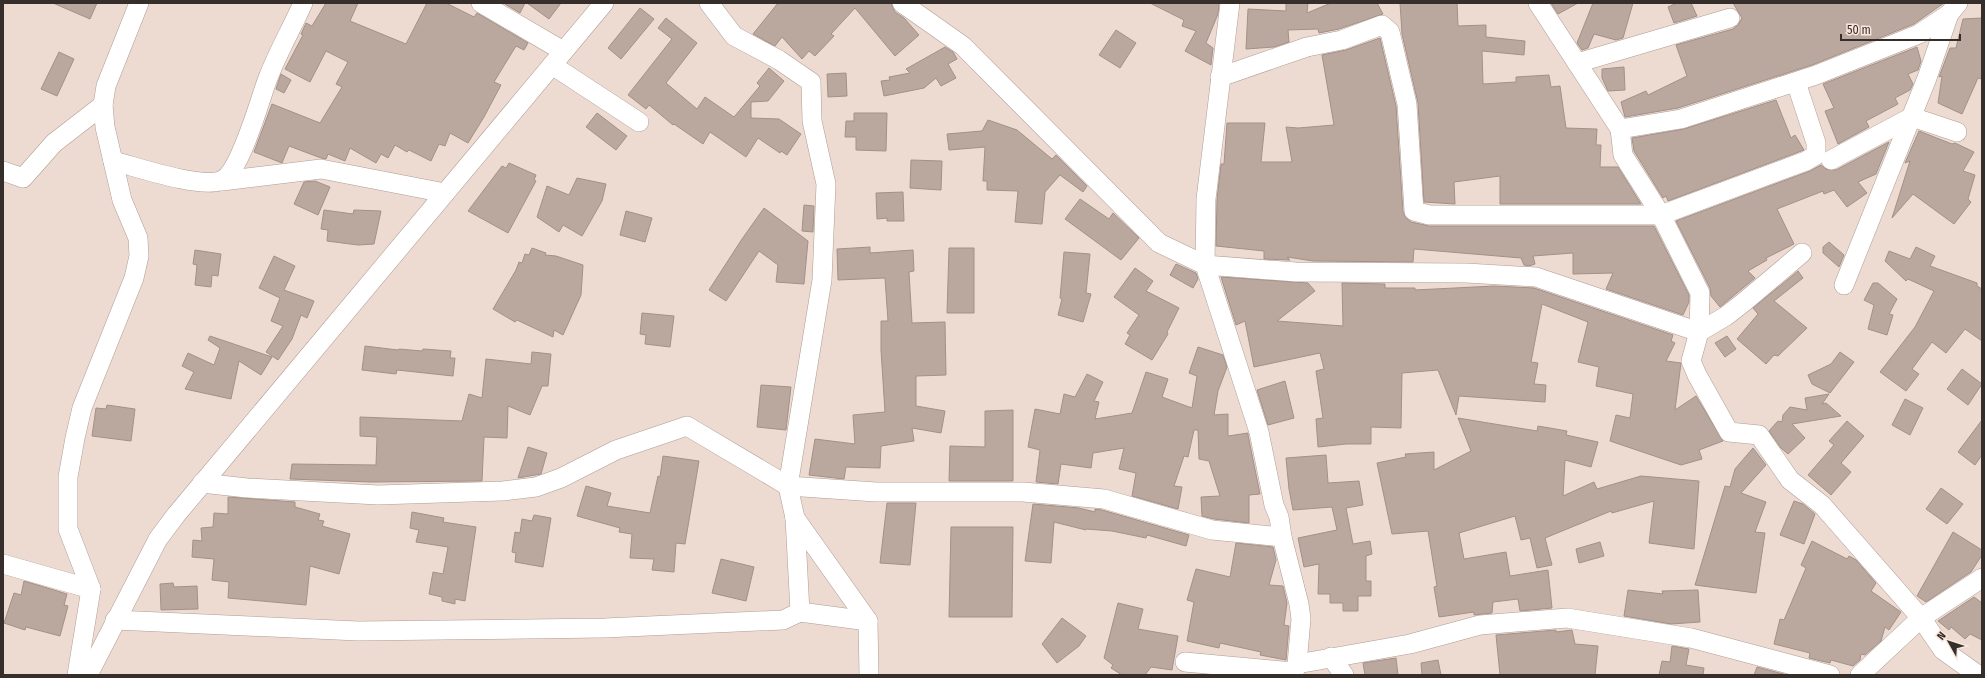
<svg xmlns="http://www.w3.org/2000/svg" width="1985" height="678" font-family="'Fira Sans Condensed',sans-serif">
  <rect width="100%" height="100%" fill="#eddad0"/>
  <g fill="#baa79e" stroke="#a39188">
    <polygon points="53,3 97,3 90,19"/>
    <polygon points="326,3 358,3 350,21 406,44 427,3 446,3 474,17 477,13 528,43 524,50 516,46 494,82 501,85 484,117 468,143 450,133 445,146 439,144 431,161 409,150 407,152 395,145 388,158 381,154 376,163 350,148 345,161 328,154 326,159 321,158 289,146 282,163 254,152 272,104 320,123 342,87 336,84 348,62 326,51 310,82 285,69 303,35 301,34 306,23 312,26"/>
    <polygon points="506,3 525,3 520,13 505,4"/>
    <polygon points="527,3 561,3 549,19"/>
    <polygon points="778,3 891,3 895,12 904,18 919,35 895,56 855,8 831,34 834,36 815,56 809,51 802,59 782,37 775,46 753,34"/>
    <polygon points="1150,3 1219,3 1218,14 1206,43 1213,48 1211,65 1185,51 1196,31 1182,26 1184,20"/>
    <polygon points="1286,3 1308,3 1307,13 1331,3 1377,3 1383,14 1339,29 1319,33 1318,29 1288,30 1289,42 1274,47 1246,49 1248,9 1286,11"/>
    <polygon points="1400,3 1457,3 1458,26 1486,25 1486,37 1525,41 1524,55 1482,51 1483,84 1516,82 1516,77 1549,75 1551,87 1560,86 1566,128 1597,129 1596,145 1601,145 1600,167 1618,167 1641,204 1500,204 1500,176 1454,182 1455,204 1424,202 1418,103 1402,34"/>
    <polygon points="1551,3 1578,3 1558,14"/>
    <polygon points="1593,3 1633,3 1623,38 1616,40 1594,34 1588,48 1582,50 1577,43"/>
    <polygon points="1677,3 1691,3 1697,16 1674,23 1668,7"/>
    <polygon points="1733,3 1944,3 1914,24 1812,65 1678,108 1625,117 1621,102 1646,91 1648,95 1687,76 1676,45 1733,29 1738,25 1742,18"/>
    <polygon points="640,8 654,19 621,59 608,48"/>
    <polygon points="666,18 697,43 666,83 697,109 705,97 734,117 760,86 757,83 769,68 784,81 768,101 751,102 751,118 779,119 801,134 787,155 781,151 780,153 758,138 746,157 710,132 703,144 674,124 673,125 649,105 646,109 628,95 672,39 658,28"/>
    <polygon points="1982,18 1982,79 1978,78 1962,114 1938,103 1942,76 1939,77 1950,48 1956,48 1963,19"/>
    <polygon points="1116,30 1136,43 1120,68 1099,55"/>
    <polygon points="1380,38 1396,106 1403,212 1406,218 1411,222 1429,226 1654,226 1689,295 1689,302 1683,315 1606,289 1613,273 1573,274 1573,253 1533,256 1535,264 1529,266 1524,265 1521,258 1414,249 1413,262 1313,261 1287,257 1290,260 1264,259 1264,251 1216,246 1217,200 1221,164 1224,164 1227,123 1265,123 1261,162 1292,162 1286,127 1298,128 1334,125 1322,55 1346,50"/>
    <polygon points="945,47 953,52 957,59 948,64 956,78 941,86 936,78 924,88 884,96 881,81 890,80 889,77 910,73 906,69"/>
    <polygon points="1917,47 1921,61 1918,70 1908,74 1913,84 1910,90 1895,98 1898,104 1866,121 1869,127 1838,144 1825,111 1834,108 1823,84"/>
    <polygon points="59,52 74,59 57,96 41,89"/>
    <polygon points="1624,67 1625,90 1608,91 1602,78 1602,69"/>
    <polygon points="846,73 847,96 828,97 827,74"/>
    <polygon points="281,74 291,80 284,93 276,89"/>
    <polygon points="1776,100 1791,138 1795,135 1804,150 1668,201 1666,196 1663,198 1634,151 1632,138 1684,129"/>
    <polygon points="597,113 627,136 616,150 586,127"/>
    <polygon points="854,113 887,113 886,151 856,150 856,137 845,137 846,121 854,121"/>
    <polygon points="988,120 1017,130 1052,159 1056,155 1087,186 1083,192 1060,175 1045,192 1042,224 1015,222 1018,191 987,190 987,181 983,181 985,147 949,150 947,134 982,131"/>
    <polygon points="1919,131 1952,144 1955,143 1974,152 1963,171 1975,175 1968,199 1971,202 1954,224 1913,194 1892,218 1910,161 1905,163"/>
    <polygon points="1889,142 1876,174 1858,182 1867,193 1847,207 1834,190 1824,194 1823,191 1777,209 1794,244 1766,258 1767,260 1748,271 1755,278 1720,307 1711,296 1710,288 1676,221 1810,171 1821,165 1826,169 1836,170"/>
    <polygon points="911,160 942,161 941,190 910,188"/>
    <polygon points="509,163 536,175 534,180 536,181 508,233 468,211 502,166 506,168"/>
    <polygon points="577,178 606,184 602,201 582,236 563,225 559,232 537,217 547,186 569,195"/>
    <polygon points="315,181 330,187 318,215 294,204 304,182"/>
    <polygon points="903,192 904,221 887,221 887,218 877,219 876,193"/>
    <polygon points="1080,199 1109,219 1113,213 1139,238 1121,260 1065,219"/>
    <polygon points="804,205 814,206 813,232 802,231"/>
    <polygon points="764,208 808,241 804,284 776,282 778,265 759,251 726,301 709,290 742,239"/>
    <polygon points="324,210 353,214 354,210 381,211 374,244 358,245 327,241 328,230 321,229"/>
    <polygon points="626,211 652,218 645,242 620,235"/>
    <polygon points="1829,242 1844,255 1839,267 1823,253 1823,247"/>
    <polygon points="870,247 870,253 913,250 914,271 909,272 912,323 945,322 946,375 916,376 916,406 945,411 941,433 912,428 914,441 881,446 880,468 846,467 844,479 809,475 815,439 855,444 853,415 885,412 881,350 881,321 888,321 885,278 838,280 837,249"/>
    <polygon points="1916,247 1935,256 1930,266 1977,283 1977,286 1982,289 1982,341 1965,329 1946,353 1932,342 1912,369 1919,374 1906,391 1880,372 1915,327 1934,291 1908,279 1906,281 1885,261 1889,251 1910,259"/>
    <polygon points="532,248 546,253 545,255 556,256 583,265 581,295 563,335 554,330 553,337 517,320 515,322 493,309 516,270 519,262 522,263 525,254 529,255"/>
    <polygon points="949,248 974,248 974,313 947,313"/>
    <polygon points="195,250 221,254 218,276 212,275 211,287 195,285 197,265 193,264"/>
    <polygon points="1064,252 1090,254 1086,293 1091,294 1083,322 1058,315 1062,299 1060,298"/>
    <polygon points="274,256 295,266 284,290 314,301 307,318 301,315 292,339 278,360 266,352 283,326 271,321 280,298 259,288"/>
    <polygon points="1176,264 1196,273 1198,279 1193,288 1170,275"/>
    <polygon points="1135,268 1153,281 1146,291 1179,308 1167,332 1168,334 1152,360 1125,344 1130,335 1127,333 1139,315 1114,297"/>
    <polygon points="1798,271 1803,278 1774,301 1807,328 1778,356 1774,355 1766,364 1737,339 1758,314 1753,308"/>
    <polygon points="1221,277 1308,283 1315,291 1277,321 1343,326 1342,283 1385,284 1385,288 1415,288 1415,290 1494,286 1534,288 1673,335 1671,341 1675,343 1666,361 1681,363 1675,410 1696,396 1723,441 1699,450 1702,459 1681,465 1610,441 1616,415 1630,418 1633,394 1596,386 1599,367 1578,362 1588,322 1542,304 1531,362 1538,363 1534,384 1546,385 1545,402 1459,396 1456,415 1438,370 1402,373 1401,428 1371,427 1371,444 1346,444 1318,447 1316,419 1323,418 1316,371 1324,369 1320,353 1254,367 1245,321 1236,325"/>
    <polygon points="1873,283 1878,283 1897,299 1889,314 1893,315 1887,335 1868,329 1874,305 1864,300"/>
    <polygon points="642,313 674,316 670,347 645,344 646,335 640,334"/>
    <polygon points="210,336 272,357 261,375 239,361 231,399 185,389 194,372 182,366 188,353 214,365 220,348 208,340"/>
    <polygon points="1727,336 1736,349 1725,357 1715,343"/>
    <polygon points="365,346 398,350 399,349 422,351 423,349 451,351 450,358 455,358 453,376 397,370 396,374 362,370"/>
    <polygon points="1198,347 1223,355 1227,367 1218,391 1214,415 1228,414 1228,436 1248,433 1248,435 1260,494 1249,495 1249,523 1214,519 1202,516 1201,497 1220,496 1209,461 1199,459 1198,430 1194,430 1188,457 1184,456 1174,486 1182,487 1178,509 1132,496 1136,473 1119,469 1124,448 1093,453 1091,468 1061,464 1058,484 1036,482 1040,450 1028,447 1035,409 1060,414 1064,394 1075,397 1087,374 1103,382 1094,401 1099,402 1095,419 1132,413 1146,372 1168,379 1162,397 1192,408 1197,376 1189,373"/>
    <polygon points="532,352 551,354 548,386 542,386 530,415 508,406 507,438 484,437 482,481 371,482 290,479 292,464 376,465 377,437 360,436 360,417 462,421 469,394 482,398 486,359 531,364"/>
    <polygon points="1840,352 1854,362 1830,393 1812,384 1808,375 1831,364"/>
    <polygon points="1962,369 1982,384 1968,405 1947,389"/>
    <polygon points="1285,381 1294,418 1268,425 1257,390"/>
    <polygon points="761,385 791,387 786,430 757,427"/>
    <polygon points="1829,394 1822,404 1826,403 1841,416 1792,424 1805,438 1788,454 1781,448 1769,431 1778,421 1782,422 1783,415 1790,407 1807,410 1805,398"/>
    <polygon points="1905,399 1923,408 1910,435 1892,425"/>
    <polygon points="107,405 135,409 131,441 92,436 96,408 106,409"/>
    <polygon points="1013,410 1013,481 949,481 950,446 985,447 985,411"/>
    <polygon points="1458,418 1537,431 1538,426 1567,431 1566,435 1598,442 1591,467 1565,460 1563,496 1594,482 1597,489 1641,476 1699,481 1694,549 1649,543 1654,501 1612,513 1611,511 1545,538 1552,565 1537,568 1530,538 1521,540 1515,516 1459,533 1464,559 1506,552 1510,576 1548,570 1552,608 1520,611 1518,599 1493,602 1492,613 1474,615 1474,612 1439,617 1434,587 1437,586 1428,531 1392,534 1377,463 1406,457 1405,454 1434,452 1434,470 1471,451"/>
    <polygon points="1982,420 1982,455 1975,465 1958,452"/>
    <polygon points="1847,421 1864,436 1841,463 1851,472 1831,495 1808,475 1834,445 1829,441"/>
    <polygon points="528,447 547,453 541,474 518,478"/>
    <polygon points="1753,448 1766,465 1741,493 1766,502 1755,532 1765,533 1756,593 1695,585 1725,486 1730,487 1735,469"/>
    <polygon points="1326,455 1328,483 1359,481 1363,505 1346,508 1353,544 1370,541 1372,554 1366,556 1366,581 1371,581 1371,596 1358,596 1358,611 1343,611 1343,603 1330,603 1330,594 1318,594 1319,564 1304,567 1298,538 1337,530 1332,507 1293,510 1289,489 1286,458"/>
    <polygon points="663,456 699,461 685,544 676,543 674,572 652,570 654,559 630,558 632,534 619,532 620,528 577,516 586,486 611,493 607,506 650,513 658,476 660,477"/>
    <polygon points="1941,488 1963,504 1947,524 1926,509"/>
    <polygon points="228,497 295,502 295,507 320,514 318,520 324,521 322,526 350,534 339,574 310,566 306,605 228,598 229,582 212,580 214,559 192,557 193,540 202,541 201,528 213,527 214,513 228,514"/>
    <polygon points="1794,501 1803,504 1815,514 1804,544 1780,535"/>
    <polygon points="887,503 916,503 910,565 880,563"/>
    <polygon points="1033,504 1079,508 1095,512 1095,509 1102,510 1189,535 1186,546 1147,535 1146,538 1112,531 1086,529 1086,530 1054,522 1051,563 1025,561"/>
    <polygon points="412,512 444,518 443,522 476,527 465,601 455,599 455,604 442,601 442,597 429,594 433,572 443,574 448,547 416,542 419,530 410,528"/>
    <polygon points="534,515 551,518 543,567 515,562 516,553 512,552 515,532 520,533 522,519 532,521"/>
    <polygon points="951,527 1013,527 1012,617 949,617"/>
    <polygon points="1953,532 1982,550 1982,555 1971,572 1926,602 1917,596"/>
    <polygon points="1812,541 1847,559 1849,556 1856,560 1876,583 1871,591 1901,612 1889,630 1885,627 1881,641 1865,655 1861,654 1860,660 1853,666 1831,660 1830,663 1809,658 1810,653 1774,644 1780,619 1784,620 1806,568 1801,565"/>
    <polygon points="1600,542 1604,556 1579,563 1576,549"/>
    <polygon points="1236,543 1273,547 1276,560 1269,585 1283,586 1287,603 1284,625 1289,626 1286,660 1260,655 1261,652 1220,643 1219,648 1187,641 1194,602 1187,600 1196,569 1230,577"/>
    <polygon points="721,559 754,567 746,601 712,593"/>
    <polygon points="24,581 67,594 64,605 68,606 60,636 26,627 25,630 4,623 14,593 21,595"/>
    <polygon points="173,583 174,587 197,586 198,609 161,610 160,584"/>
    <polygon points="1628,590 1663,594 1662,591 1698,590 1700,622 1671,624 1624,616"/>
    <polygon points="1974,597 1982,603 1982,640 1970,634 1965,639 1951,627 1949,630 1938,621"/>
    <polygon points="1118,603 1143,609 1138,629 1178,636 1172,670 1151,667 1145,675 1122,675 1111,668 1113,665 1104,658"/>
    <polygon points="1062,618 1086,636 1079,646 1057,663 1042,644"/>
    <polygon points="1556,630 1556,632 1572,630 1575,644 1598,646 1595,675 1500,675 1496,635"/>
    <polygon points="1672,646 1689,649 1686,665 1704,668 1703,675 1659,675 1662,661 1670,662"/>
    <polygon points="1396,658 1398,675 1365,675 1363,663"/>
    <polygon points="1438,660 1441,675 1422,675 1421,663"/>
    <polygon points="1757,667 1787,675 1754,675"/>
  </g>
  <g fill="none" stroke-linecap="round" stroke-linejoin="round">
    <g stroke="#af9d94" stroke-width="20">
      <g id="minor">
        <polyline points="481,3 563,51"/>
        <polyline points="709,3 734,36 779,60 811,82 812,121 826,184 822,280 788,486 795,518 868,621 869,675"/>
        <polyline points="902,3 963,46 1159,243 1205,265 1259,432 1274,505 1279,517 1282,537 1299,604 1301,619 1297,664 1293,675"/>
        <polyline points="1230,3 1206,199 1205,265 1296,272 1466,273 1536,277 1699,332 1726,316 1744,302 1802,253"/>
        <polyline points="1538,3 1620,129 1681,119 1816,75 1919,34 1949,14 1958,3"/>
        <polyline points="1577,63 1730,18"/>
        <polyline points="552,65 639,122"/>
        <polyline points="1220,77 1307,47 1342,40 1382,25 1390,32 1407,104 1414,211 1429,215 1661,215 1806,161 1816,155 1816,143 1796,82"/>
        <polyline points="1620,129 1623,155 1661,215 1700,293 1699,332 1691,361 1697,375 1729,432 1759,435 1790,480 1822,505 1921,618 1943,650 1978,675"/>
        <polyline points="1831,160 1912,117 1957,132"/>
        <path d="M113,161C137,167 198,188 220,181C240,175 260,98 268,78C278,52 292,28 303,3"/>
        <polyline points="3,171 23,178 54,143 103,105"/>
        <polyline points="222,181 321,169 445,193"/>
        <polyline points="1844,285 1927,78 1949,14"/>
        <polyline points="202,483 247,488 378,495 503,491 536,487 561,478 616,450 687,426 788,486 876,492 1023,492 1104,499 1212,530 1282,537"/>
        <polyline points="3,564 91,589"/>
        <polyline points="800,612 868,621"/>
        <polyline points="115,620 358,631 605,628 783,620 800,612 795,518"/>
        <polyline points="1331,657 1344,675"/>
        <polyline points="1185,662 1293,672"/>
        <polyline points="1297,664 1410,644 1480,625 1567,618 1691,638 1830,675"/>
        <polyline points="77,675 91,589 68,529 68,477 75,438 82,408 134,278 139,256 138,238 122,200 105,127 103,105 106,86 139,3"/>
        <polyline points="88,675 158,539 176,515 604,3"/>
        <polyline points="1860,675 1921,618 1982,578"/>
      </g>
    </g>
    <use href="#minor" stroke="#fff" stroke-width="19"/>
  </g>
  <rect width="1985" height="678" fill="none" stroke="#352e2a" stroke-width="8"/>
  <g transform="translate(1949 642) rotate(309)" stroke="#fbe7dd" stroke-width="3" paint-order="stroke">
  <path d="M0-3L7 15L0 10L-7 15Z" fill="#352e2a"/>
  <text y="-6" font-size="11" font-weight="bold" text-anchor="middle" fill="#352e2a">N</text>
  </g>
  <path d="M1841 34v6h119v-6" fill="none" stroke="#352e2a" stroke-width="2"/>
  <text x="1847" y="34" font-size="12" fill="#352e2a" stroke="#fbe7dd" stroke-width="3" paint-order="stroke">50 m</text>
</svg>
